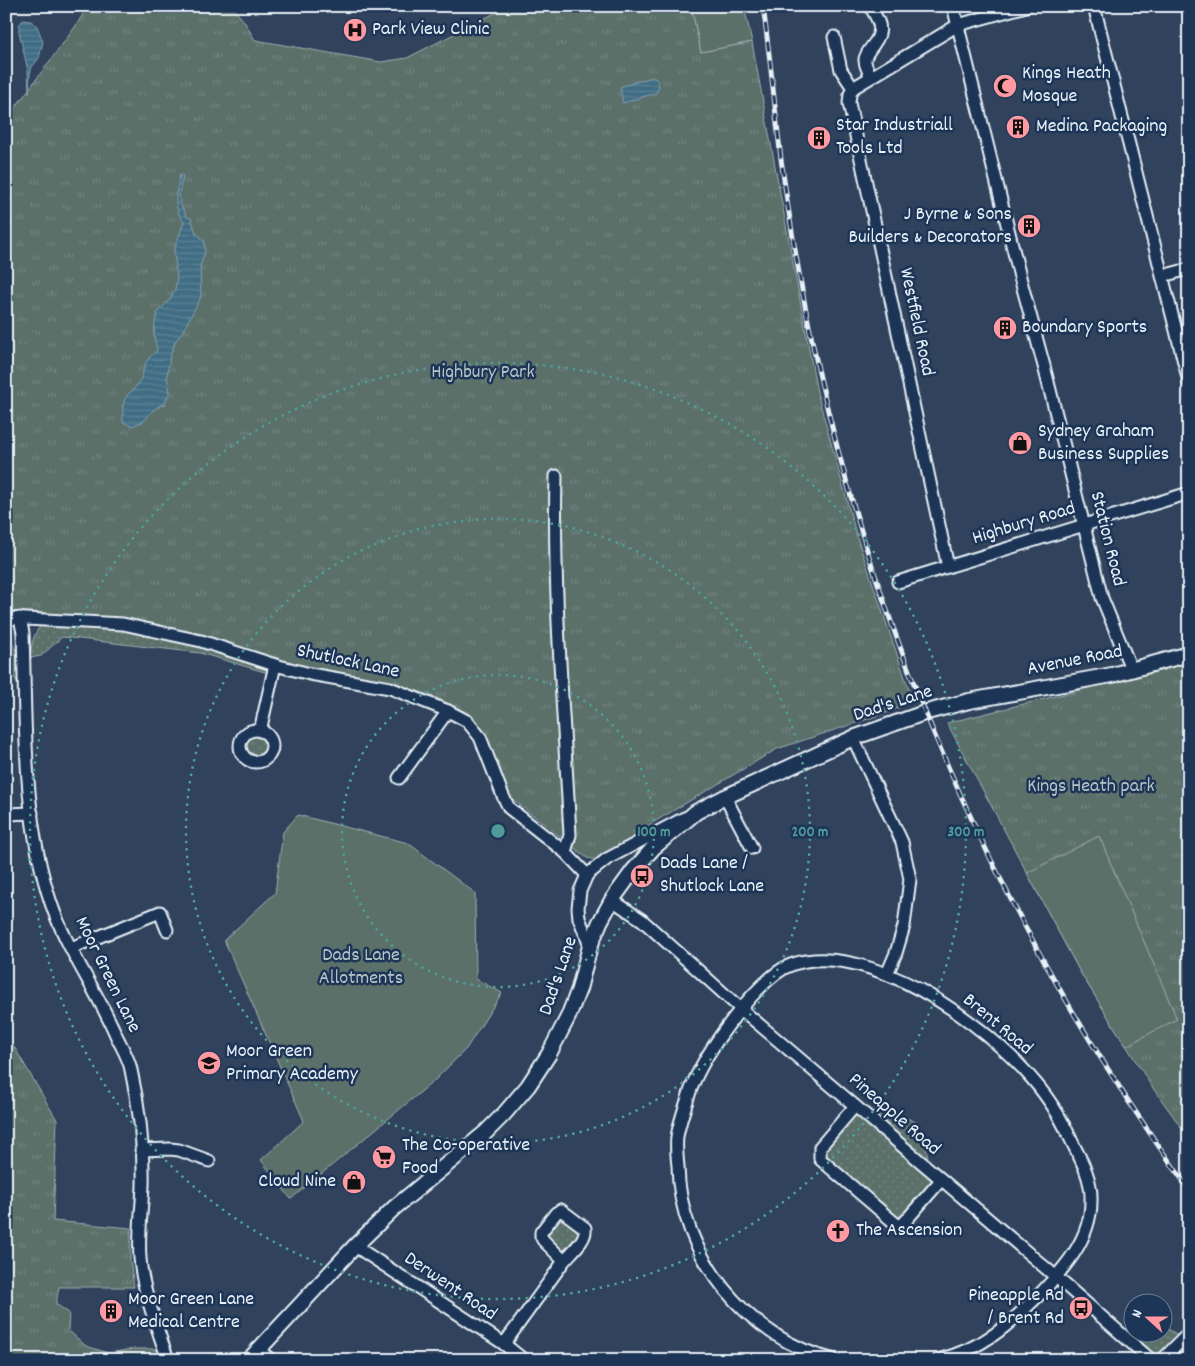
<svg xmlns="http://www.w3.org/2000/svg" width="1195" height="1366" font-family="Dekko,sans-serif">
  <defs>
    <pattern id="grass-dots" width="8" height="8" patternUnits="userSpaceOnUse" patternTransform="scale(1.25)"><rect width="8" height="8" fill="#5b6f6a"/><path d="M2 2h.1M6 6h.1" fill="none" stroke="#738480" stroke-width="1.8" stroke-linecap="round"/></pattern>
    <pattern id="park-tufts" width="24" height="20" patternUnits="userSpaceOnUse" patternTransform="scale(1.25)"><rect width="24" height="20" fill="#5b6f6a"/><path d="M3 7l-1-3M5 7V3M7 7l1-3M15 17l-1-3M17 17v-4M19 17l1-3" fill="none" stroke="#738480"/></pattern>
    <pattern id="water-rules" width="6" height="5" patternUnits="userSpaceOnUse" patternTransform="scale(1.25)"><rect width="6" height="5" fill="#416d84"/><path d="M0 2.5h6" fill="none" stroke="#5c8296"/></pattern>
  </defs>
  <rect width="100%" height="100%" fill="#30425c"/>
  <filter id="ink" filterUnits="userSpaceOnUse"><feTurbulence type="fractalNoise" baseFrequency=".02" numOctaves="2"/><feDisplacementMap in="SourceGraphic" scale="10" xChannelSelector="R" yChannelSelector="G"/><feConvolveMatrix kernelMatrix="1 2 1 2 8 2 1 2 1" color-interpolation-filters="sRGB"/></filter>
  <g filter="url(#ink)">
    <g fill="url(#grass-dots)" stroke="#a2b0b1">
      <path d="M43,624L119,630L196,645L270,669L268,673L200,653L62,637L41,656L30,658C32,645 32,633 43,624Z"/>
      <path d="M6,635C21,650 17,664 18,684L6,663Z"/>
      <circle cx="256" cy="746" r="10"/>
      <polygon points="855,1110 939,1181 900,1224 822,1158 823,1146"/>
      <polygon points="878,1110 889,1110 916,1122 924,1136 930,1168 873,1118"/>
      <path d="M561,1218C567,1220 575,1227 578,1233L577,1236L564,1250C558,1249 548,1240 547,1234L557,1220Z"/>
      <polygon points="1163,1326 1181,1337 1158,1360 1154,1360 1130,1339 1136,1334 1162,1334"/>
      <polygon points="1185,1341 1189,1348 1189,1360 1166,1360"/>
    </g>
    <g fill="url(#park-tufts)" stroke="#a2b0b1">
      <polygon points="88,6 231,6 244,21 255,40 381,62 407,58 499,11 499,6 691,6 701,52 752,42 817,392 857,537 913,701 889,712 777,749 654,822 615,850 598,860 587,858 510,797 498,765 480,730 457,708 437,698 418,691 277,660 200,635 125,621 48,613 6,611 6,120 75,27"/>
      <polygon points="1189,663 1189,1138 1152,1087 1080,972 947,723"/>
      <polygon points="6,1033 57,1120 53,1221 131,1228 130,1260 134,1287 59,1287 56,1304 69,1313 68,1330 86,1346 108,1353 134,1349 155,1349 158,1360 6,1360"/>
    </g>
    <g fill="#5b6f6a" stroke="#a2b0b1">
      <polygon points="691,6 744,6 752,42 701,52"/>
      <polygon points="298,815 408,843 475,893 476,979 502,993 466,1049 434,1081 291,1199 261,1160 304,1121 224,940 275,893 283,832"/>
      <polygon points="1099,836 1177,1019 1126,1046 1080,972 1027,873"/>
    </g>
    <g fill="url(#water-rules)" stroke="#84a2b2">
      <polygon points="23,20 31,21 37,26 43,42 39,58 32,67 30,74 29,94 28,71 19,32 19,25"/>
      <path d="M652,77L656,79C659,84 660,88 656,93L623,103L620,87Z"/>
      <path d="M180,175L183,176L179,193L180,204L187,217L191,218L196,233L204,240L205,252L200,266L201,297L184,329L175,342L170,356L167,376L170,392L165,402L166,404L164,406L162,404L153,410L144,421L132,426L123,422C123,415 122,405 125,399C128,393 135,389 138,384C147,369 140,363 157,351L154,335L155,323L158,312L171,298L175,289L177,279L174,250L184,222C172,207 176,192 180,175Z"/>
    </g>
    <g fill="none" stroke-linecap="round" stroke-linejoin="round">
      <g stroke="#e8f1f8" stroke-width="15">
        <g id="minor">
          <path d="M870,6C879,21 885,30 873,45C870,49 866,54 865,59C864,64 869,72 871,77"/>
          <polyline points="953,6 1021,281 1044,366 1102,598 1132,671"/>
          <polyline points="1094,6 1189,382"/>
          <polyline points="834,37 841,70 853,88"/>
          <polyline points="1162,276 1189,269"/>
          <path d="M556,476C553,596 564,716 570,835L565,852"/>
          <polyline points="948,567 849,103 850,94 853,88 958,25 1026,6"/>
          <polyline points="898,582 1189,493"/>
          <polyline points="6,618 123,624 201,641 275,665 310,674 390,688 448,711 467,721 480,737 503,796 509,808 565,852 587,875"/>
          <path d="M20,618L23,633C26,723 22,817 51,903C66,948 97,991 116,1035C121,1046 129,1058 131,1070C139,1106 144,1149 143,1186C142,1210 138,1234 140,1258C142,1290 158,1329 168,1360"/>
          <circle cx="256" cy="746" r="16"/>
          <polyline points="260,731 275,665"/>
          <polyline points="853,738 902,842 910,879 904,926 896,953 887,974"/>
          <polyline points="399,778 448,711"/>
          <polyline points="725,797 752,848"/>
          <polyline points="6,814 32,813"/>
          <polyline points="612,900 642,920 741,1009 1055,1276 1151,1360"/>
          <polyline points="590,946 579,918 578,908 580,891 587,875 607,859 684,818"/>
          <polyline points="71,948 160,912 167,930"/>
          <polyline points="855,1106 820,1147 820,1159 896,1224 902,1225 941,1180"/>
          <polyline points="141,1150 170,1149 179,1150 209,1161"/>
          <polyline points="355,1246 504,1344 524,1360"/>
          <path d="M504,1344L564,1261L543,1240L541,1236V1232L556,1213L561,1210L585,1228C587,1240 571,1252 564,1261"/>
          <polyline points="257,1349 271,1360"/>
          <path d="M835,1360C748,1340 679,1255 678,1166C677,1157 676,1146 677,1137C679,1124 684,1110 688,1098C699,1059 750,989 784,968C790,965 799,962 806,961C885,949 1001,1034 1045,1095C1057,1111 1066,1128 1074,1146C1083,1163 1092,1181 1091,1201C1091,1239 1064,1269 1039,1295C1008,1326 982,1349 938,1360"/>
          <polyline points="1162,1360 1189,1333"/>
        </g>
      </g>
      <g stroke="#e8f1f8" stroke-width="18">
        <polyline id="tertiary" points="249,1360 355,1246 394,1208 485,1133 504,1114 528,1086 549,1054 568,1017 579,989 590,946 600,922 612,900 633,871 654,847 696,812 725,797 853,738 927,712 969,701 1112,675 1189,654"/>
      </g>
      <use href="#minor" stroke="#1d3557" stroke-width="11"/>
      <use href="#tertiary" stroke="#1d3557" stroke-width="14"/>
      <g stroke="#e8f1f8" stroke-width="5">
        <path id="rail" d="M763,6C770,57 775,108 781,159C791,230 803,302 819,373C886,667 1012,945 1189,1189"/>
      </g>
      <use href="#rail" stroke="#1d3557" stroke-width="3" stroke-dasharray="9" stroke-linecap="butt"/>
    </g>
  </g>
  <g fill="none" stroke="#509b97" stroke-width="2.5" stroke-dasharray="2.5 5">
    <circle cx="498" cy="831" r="156"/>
    <circle cx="498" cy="831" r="312"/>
    <circle cx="498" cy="831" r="468"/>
  </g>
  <defs>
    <g id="hospital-disc" transform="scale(1.25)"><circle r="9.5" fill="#ff9aa2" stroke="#1d3557"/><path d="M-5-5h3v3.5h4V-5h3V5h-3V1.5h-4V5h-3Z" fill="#111"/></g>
    <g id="mosque-disc" transform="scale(1.25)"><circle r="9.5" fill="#ff9aa2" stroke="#1d3557"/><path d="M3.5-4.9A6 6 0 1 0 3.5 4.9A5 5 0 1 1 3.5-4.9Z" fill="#111"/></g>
    <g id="building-disc" transform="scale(1.25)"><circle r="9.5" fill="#ff9aa2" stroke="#1d3557"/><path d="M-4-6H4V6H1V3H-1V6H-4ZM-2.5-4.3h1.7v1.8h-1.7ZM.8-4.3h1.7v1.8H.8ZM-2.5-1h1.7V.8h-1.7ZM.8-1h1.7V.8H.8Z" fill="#111"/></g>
    <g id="shop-disc" transform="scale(1.25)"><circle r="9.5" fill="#ff9aa2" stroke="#1d3557"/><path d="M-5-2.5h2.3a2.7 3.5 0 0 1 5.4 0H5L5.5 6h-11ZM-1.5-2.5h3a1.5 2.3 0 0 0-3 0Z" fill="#111"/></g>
    <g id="bus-disc" transform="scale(1.25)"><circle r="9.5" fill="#ff9aa2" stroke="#1d3557"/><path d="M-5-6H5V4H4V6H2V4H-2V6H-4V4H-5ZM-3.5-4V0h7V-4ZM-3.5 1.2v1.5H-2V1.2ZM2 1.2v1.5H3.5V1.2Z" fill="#111"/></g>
    <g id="school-disc" transform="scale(1.25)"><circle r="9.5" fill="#ff9aa2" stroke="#1d3557"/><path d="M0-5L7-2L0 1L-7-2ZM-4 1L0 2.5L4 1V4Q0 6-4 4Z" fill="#111"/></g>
    <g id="supermarket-disc" transform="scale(1.25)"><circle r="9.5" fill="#ff9aa2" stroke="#1d3557"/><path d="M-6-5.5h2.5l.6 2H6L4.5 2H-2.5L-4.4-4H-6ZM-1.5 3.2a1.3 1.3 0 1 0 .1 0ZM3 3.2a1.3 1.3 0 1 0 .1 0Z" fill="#111"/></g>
    <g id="church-disc" transform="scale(1.25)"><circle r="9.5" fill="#ff9aa2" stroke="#1d3557"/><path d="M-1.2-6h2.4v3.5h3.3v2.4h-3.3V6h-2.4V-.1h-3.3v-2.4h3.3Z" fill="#111"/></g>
  </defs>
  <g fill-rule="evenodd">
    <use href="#hospital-disc" x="355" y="30"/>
    <use href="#mosque-disc" x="1005" y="86"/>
    <use href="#building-disc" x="1018" y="127"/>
    <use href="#building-disc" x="819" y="138"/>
    <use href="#building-disc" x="1029" y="226"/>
    <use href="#building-disc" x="1005" y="328"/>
    <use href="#shop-disc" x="1020" y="443"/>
    <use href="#bus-disc" x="642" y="876"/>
    <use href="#school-disc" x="209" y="1063"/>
    <use href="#supermarket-disc" x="384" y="1157"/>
    <use href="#shop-disc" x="354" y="1182"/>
    <use href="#church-disc" x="838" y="1231"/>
    <use href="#bus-disc" x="1081" y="1308"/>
    <use href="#building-disc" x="111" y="1311"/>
  </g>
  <g text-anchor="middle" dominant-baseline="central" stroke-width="5" stroke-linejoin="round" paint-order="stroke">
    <g font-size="20" fill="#e8f1f8" stroke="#1d3557" text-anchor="start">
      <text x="372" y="30">Park View Clinic</text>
      <text x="1022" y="74">Kings Heath<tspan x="1022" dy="23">Mosque</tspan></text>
      <text x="836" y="126">Star Industriall<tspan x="836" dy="23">Tools Ltd</tspan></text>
      <text x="1036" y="127">Medina Packaging</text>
      <text x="1012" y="215" text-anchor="end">J Byrne &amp; Sons<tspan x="1012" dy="23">Builders &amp; Decorators</tspan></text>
      <text x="1022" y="328">Boundary Sports</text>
      <text x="1038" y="432">Sydney Graham<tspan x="1038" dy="23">Business Supplies</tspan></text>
      <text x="660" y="864">Dads Lane /<tspan x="660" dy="23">Shutlock Lane</tspan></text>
      <text x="226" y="1052">Moor Green<tspan x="226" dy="23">Primary Academy</tspan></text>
      <text x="402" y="1146">The Co-operative<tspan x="402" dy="23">Food</tspan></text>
      <text x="336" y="1182" text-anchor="end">Cloud Nine</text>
      <text x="856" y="1231">The Ascension</text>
      <text x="1064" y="1296" text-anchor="end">Pineapple Rd<tspan x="1064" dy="23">/ Brent Rd</tspan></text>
      <text x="128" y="1300">Moor Green Lane<tspan x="128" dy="23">Medical Centre</tspan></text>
    </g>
    <g font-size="20" fill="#e8f1f8" stroke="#1d3557">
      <text transform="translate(916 322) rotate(78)">Westfield Road</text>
      <text transform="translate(1024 524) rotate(-17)">Highbury Road</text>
      <text transform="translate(1107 539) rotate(76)">Station Road</text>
      <text transform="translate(1075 661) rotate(-11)">Avenue Road</text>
      <text transform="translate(348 662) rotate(12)">Shutlock Lane</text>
      <text transform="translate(893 704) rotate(-18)">Dad's Lane</text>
      <text transform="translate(107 975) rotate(64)">Moor Green Lane</text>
      <text transform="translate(559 976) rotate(-71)">Dad's Lane</text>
      <text transform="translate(997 1025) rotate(40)">Brent Road</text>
      <text transform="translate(894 1115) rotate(41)">Pineapple Road</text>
      <text transform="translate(450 1287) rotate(34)">Derwent Road</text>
    </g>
    <g font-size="20" fill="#b7c4c6" stroke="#1d3557">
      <text x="483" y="373">Highbury Park</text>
      <text x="1091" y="787">Kings Heath park</text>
      <text x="361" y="956">Dads Lane<tspan x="361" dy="23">Allotments</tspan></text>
    </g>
  </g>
  <circle cx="498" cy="831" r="8" fill="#509b97" stroke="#1d3557" stroke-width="2.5"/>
  <g font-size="15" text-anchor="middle" font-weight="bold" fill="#509b97" stroke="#1d3557" stroke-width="5" stroke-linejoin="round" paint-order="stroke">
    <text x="654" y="836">100 m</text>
    <text x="810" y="836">200 m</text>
    <text x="966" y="836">300 m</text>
  </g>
  <rect width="1195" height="1366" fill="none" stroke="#1d3557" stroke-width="25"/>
  <rect x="12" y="12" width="1170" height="1341" fill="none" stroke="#e8f1f8" stroke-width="2" filter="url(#ink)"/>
  <g transform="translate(1148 1318) rotate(291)"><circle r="24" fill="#1d3557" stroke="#6e8097"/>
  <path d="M0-4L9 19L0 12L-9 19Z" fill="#ff9aa2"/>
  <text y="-8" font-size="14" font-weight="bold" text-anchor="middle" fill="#e8f1f8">N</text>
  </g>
</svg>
